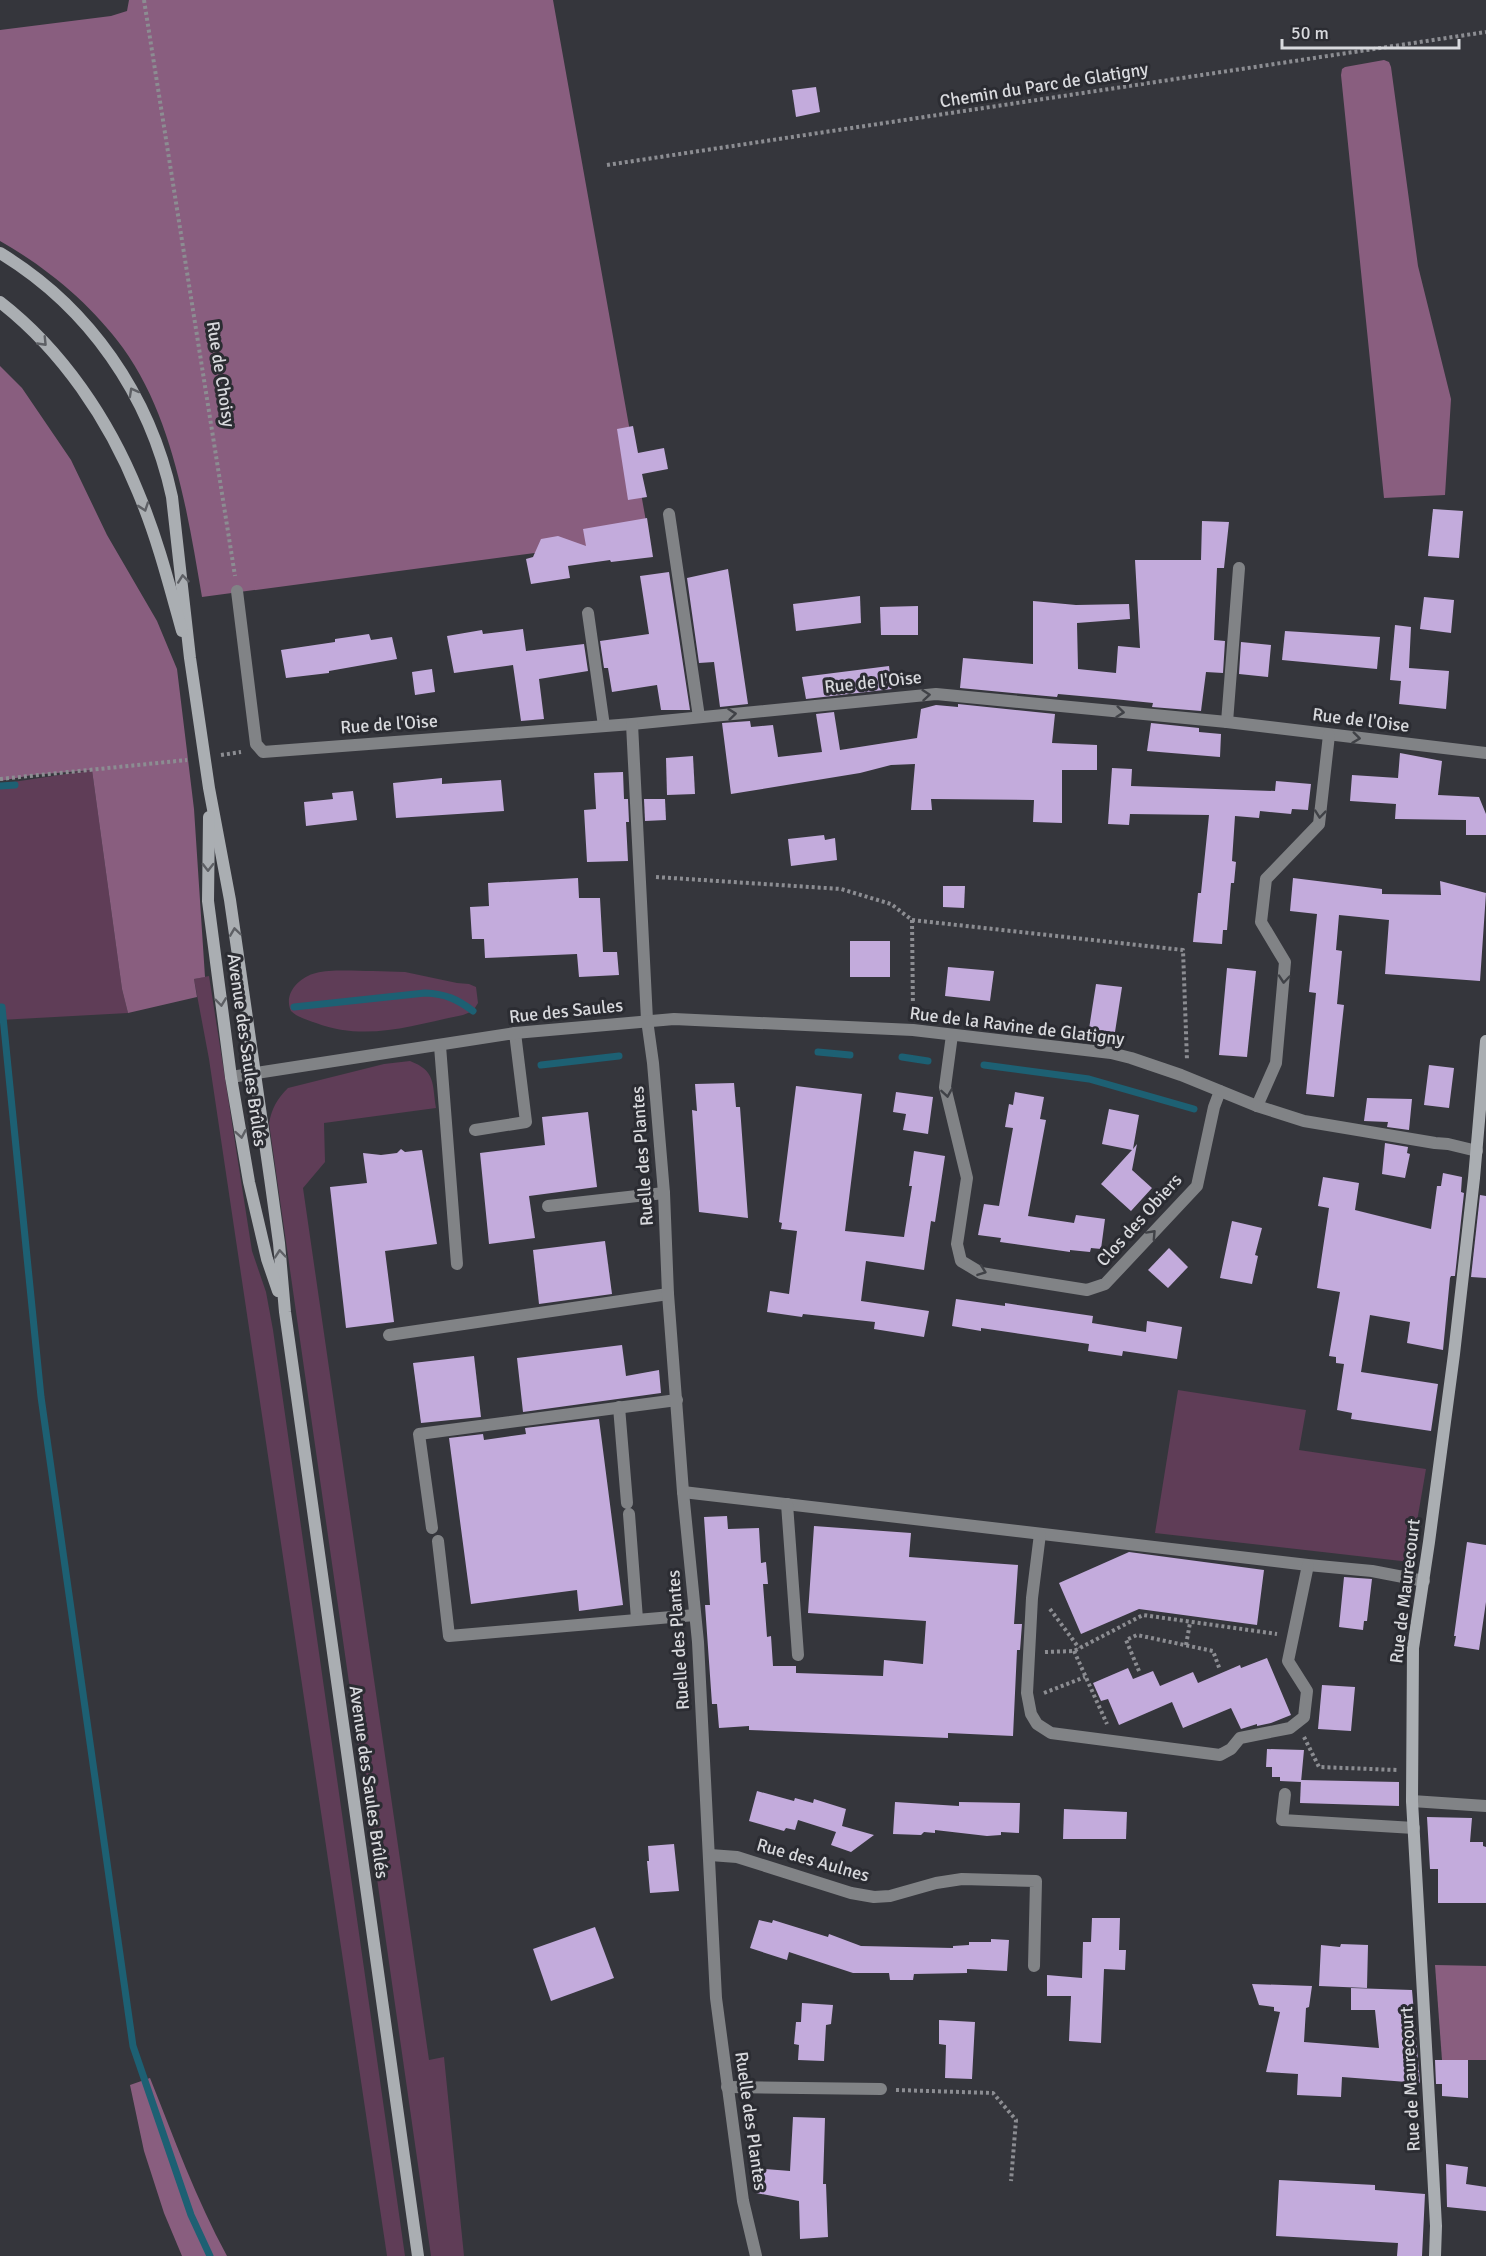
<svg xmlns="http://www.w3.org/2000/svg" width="1486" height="2256" font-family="Signika,sans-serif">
  <rect width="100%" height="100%" fill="#35363c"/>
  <g fill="#5f3d57">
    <polygon points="92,770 122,989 128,1013 0,1020 0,784"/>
    <path d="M373,971L405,972L457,983L469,984L476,987L478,1003L473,1011L463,1015C413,1025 367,1042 316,1023C307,1020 297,1017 291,1011C283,994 299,977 316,973C331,969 356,971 373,971Z"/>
    <polygon points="209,976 252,1251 266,1292 273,1330 405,2256 387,2256 209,1059 194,979"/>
    <path d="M410,1061C436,1071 432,1083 436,1108L324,1123L325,1162L303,1188L429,2060L444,2057L464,2256H431L269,1123C272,1108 277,1099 288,1088L384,1064Z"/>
    <polygon points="1178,1390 1306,1410 1299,1450 1426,1469 1410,1562 1155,1533"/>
  </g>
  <g fill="#895e7f">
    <path d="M129,0H553L649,538L202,597C188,515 173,417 123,348C91,304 46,267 0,241V30L111,16L127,11Z"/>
    <polygon points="1384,60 1389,62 1391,67 1418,266 1451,399 1445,495 1384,498 1341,75 1342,69 1345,67"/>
    <polygon points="0,366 22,388 71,460 107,535 157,621 177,669 194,809 205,977 194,979 197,997 128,1013 122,989 92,770 32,775 0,781"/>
    <polygon points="1435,1965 1486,1966 1486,2060 1442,2060"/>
    <path d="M150,2078C174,2138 196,2199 227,2256H182L164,2213L144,2151L130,2085Z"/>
  </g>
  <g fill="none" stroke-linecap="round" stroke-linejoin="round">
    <g stroke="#1d6073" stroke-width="7">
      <polyline points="0,786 15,785"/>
      <polyline points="0,1007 2,1007 41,1397 133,2046 191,2215 210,2256"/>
      <path d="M294,1007L425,993C446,994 457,999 473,1011"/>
      <polyline points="818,1052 850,1055"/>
      <polyline points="902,1057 928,1061"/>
      <polyline points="541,1065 619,1056"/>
      <polyline points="984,1065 1089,1079 1194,1109"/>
    </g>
  </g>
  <g fill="#c3abdc">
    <polygon points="816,87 820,112 796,117 792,90"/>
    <polygon points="633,426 638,453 664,448 668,469 642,474 647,497 628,500 617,429"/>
    <polygon points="1433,509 1463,511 1459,558 1428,556"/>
    <polygon points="647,518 653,557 611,562 610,560 568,566 570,578 531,584 526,559 533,557 541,539 558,536 586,546 583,529"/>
    <polygon points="1202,521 1229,522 1224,568 1217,568 1214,640 1225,641 1223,673 1206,672 1201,711 1152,707 1153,703 1114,699 1058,694 1057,697 960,688 963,658 1033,664 1033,601 1076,605 1129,604 1130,619 1077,623 1078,669 1116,673 1118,646 1140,648 1135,560 1201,560"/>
    <polygon points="728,569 748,704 720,707 714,662 699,663 687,578"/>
    <polygon points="669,572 690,710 661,710 657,685 612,692 608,668 604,668 600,641 649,634 640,576"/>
    <polygon points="860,596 861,623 796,631 793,604"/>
    <polygon points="1424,597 1454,600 1451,633 1420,629"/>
    <polygon points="918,606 918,635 881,635 880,607"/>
    <polygon points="1395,625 1411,627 1409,668 1449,671 1446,709 1399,704 1401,681 1390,680"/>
    <polygon points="523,629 526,651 584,644 588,671 539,679 544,719 521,721 513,665 454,673 447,636 482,630 483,634"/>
    <polygon points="1285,631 1380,637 1377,669 1282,660"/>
    <polygon points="369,634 371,640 392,637 397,659 329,671 329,673 286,678 281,650 335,642 335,639"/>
    <polygon points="1241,642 1271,645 1268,677 1239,674"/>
    <polygon points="889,666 892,689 806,699 802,677"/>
    <polygon points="432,669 435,692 415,695 412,672"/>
    <polygon points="958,704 1055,714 1052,743 1097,745 1097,770 1062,770 1062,823 1033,822 1034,800 931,799 932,810 911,810 915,764 891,765 860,773 731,794 722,723 750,721 751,727 773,725 778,757 822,752 816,714 834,712 840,750 917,738 921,709 936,705 958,707"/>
    <polygon points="1151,723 1199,728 1199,732 1221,734 1220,757 1147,751"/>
    <polygon points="1400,753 1442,761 1438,795 1479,797 1486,814 1486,835 1466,835 1466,820 1395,819 1396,804 1350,801 1352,775 1398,778"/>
    <polygon points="693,756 695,794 667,795 666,758"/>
    <polygon points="1112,768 1132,769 1131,786 1275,791 1276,781 1311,784 1308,810 1292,809 1291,814 1260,811 1259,818 1235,816 1232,861 1236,862 1234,883 1231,883 1227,930 1223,930 1222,944 1193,942 1198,893 1201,893 1209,815 1130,814 1129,825 1108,824"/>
    <polygon points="623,772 624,799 628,799 629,822 626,822 628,861 587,862 584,810 596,809 594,773"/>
    <polygon points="442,778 442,784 501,780 504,811 396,818 393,783"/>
    <polygon points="353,791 357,820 306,826 304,802 333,799 332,793"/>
    <polygon points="644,799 665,799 666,820 645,821"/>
    <polygon points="824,835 825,840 835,838 837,860 791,866 788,839"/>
    <polygon points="578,878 579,898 600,898 603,952 617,952 619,975 579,977 577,954 485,958 484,939 472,939 470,907 489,906 488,883"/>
    <polygon points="1293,878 1382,889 1382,894 1441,895 1440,881 1486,893 1480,981 1385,974 1389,920 1339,915 1336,950 1342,951 1337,1004 1344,1005 1334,1097 1306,1094 1316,993 1309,992 1317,914 1290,911"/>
    <polygon points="943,886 965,886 964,908 943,907"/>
    <rect x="850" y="941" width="40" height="36"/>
    <polygon points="948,967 994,971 990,1001 945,996"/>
    <polygon points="1227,968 1256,971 1247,1057 1219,1055"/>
    <polygon points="1096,984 1122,987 1115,1032 1089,1029"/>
    <polygon points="1429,1065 1454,1068 1449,1108 1424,1105"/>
    <polygon points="734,1083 736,1107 740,1107 748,1218 699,1212 692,1110 697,1111 695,1084"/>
    <polygon points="796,1086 862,1094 845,1231 904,1237 912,1186 909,1186 914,1151 945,1156 935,1222 931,1221 924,1270 866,1261 861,1301 929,1311 924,1337 874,1329 875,1322 803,1314 802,1317 767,1312 770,1291 789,1294 797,1231 781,1229 782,1223 779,1222"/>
    <polygon points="896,1092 933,1097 928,1134 903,1130 906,1114 893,1112"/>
    <polygon points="1015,1092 1044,1097 1040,1119 1046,1120 1028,1216 1074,1223 1076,1215 1105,1219 1101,1249 1091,1248 1090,1252 1070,1250 1070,1252 1000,1242 1001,1238 978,1235 984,1204 999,1206 1013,1128 1005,1127 1009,1104 1013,1105"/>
    <polygon points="1367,1098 1412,1099 1409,1130 1387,1127 1388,1122 1364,1121"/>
    <polygon points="1109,1109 1139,1115 1133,1149 1137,1144 1132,1170 1152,1188 1131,1211 1101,1184 1132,1150 1102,1144"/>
    <polygon points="588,1112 597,1187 529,1196 535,1238 489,1244 480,1153 545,1145 542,1117"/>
    <polygon points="1385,1143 1408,1147 1407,1153 1410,1154 1405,1178 1382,1174"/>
    <polygon points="401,1149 405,1152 422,1150 437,1244 385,1251 394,1322 346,1328 330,1187 367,1183 363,1153 381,1155 397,1153"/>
    <polygon points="1443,1173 1462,1177 1461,1192 1464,1193 1455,1276 1451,1276 1450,1278 1443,1350 1407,1343 1410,1322 1370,1315 1361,1372 1438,1384 1431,1431 1351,1419 1352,1413 1337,1410 1344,1364 1336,1363 1336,1357 1329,1356 1340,1292 1317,1288 1329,1208 1318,1206 1323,1177 1359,1183 1355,1210 1431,1229 1437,1186 1441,1186"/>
    <polygon points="1480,1195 1486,1196 1486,1278 1471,1277"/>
    <polygon points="1232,1221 1262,1228 1255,1255 1258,1256 1252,1284 1220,1278"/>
    <polygon points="605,1241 612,1294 539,1304 533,1250"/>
    <polygon points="1169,1248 1188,1267 1168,1288 1148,1270"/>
    <polygon points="956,1299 1005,1306 1005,1303 1093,1316 1092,1323 1146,1332 1147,1321 1182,1327 1177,1359 1123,1351 1122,1356 1088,1351 1089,1344 981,1328 981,1331 952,1326"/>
    <polygon points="622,1345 626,1376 659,1370 661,1393 523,1412 517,1358"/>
    <polygon points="474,1356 481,1417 421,1423 413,1363"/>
    <polygon points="599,1419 623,1605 579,1611 577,1590 471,1604 449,1438 483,1434 484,1440 526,1434 525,1428"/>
    <polygon points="727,1516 728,1529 759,1528 761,1563 766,1562 768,1584 763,1584 767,1637 771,1636 773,1666 796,1666 796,1673 883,1676 884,1660 923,1664 926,1621 808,1613 814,1526 911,1533 909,1557 1018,1565 1014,1624 1022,1624 1020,1650 1017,1650 1013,1736 948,1733 948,1738 749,1730 749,1726 719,1728 717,1704 712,1704 705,1605 710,1605 704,1517"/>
    <polygon points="1467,1542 1486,1545 1486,1602 1479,1650 1454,1646 1456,1636 1454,1636"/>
    <polygon points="1129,1552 1264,1570 1257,1625 1139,1609 1081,1634 1059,1583"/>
    <polygon points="1344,1577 1372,1579 1367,1621 1364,1621 1363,1630 1339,1627"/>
    <polygon points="1267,1658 1291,1715 1271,1723 1257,1726 1257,1724 1241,1729 1231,1708 1183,1728 1172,1702 1119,1725 1108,1699 1101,1701 1093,1683 1128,1668 1133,1679 1153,1671 1160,1686 1193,1672 1198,1683 1240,1665 1241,1668"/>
    <polygon points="1322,1685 1355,1687 1351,1731 1318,1729"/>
    <polygon points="1267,1749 1304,1750 1301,1782 1280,1781 1280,1777 1272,1777 1272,1767 1266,1767"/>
    <polygon points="1301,1780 1399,1782 1399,1806 1300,1803"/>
    <polygon points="757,1791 794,1801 795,1798 813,1803 814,1799 846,1809 842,1826 874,1835 851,1852 831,1845 836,1832 798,1820 795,1830 786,1828 784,1831 749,1821"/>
    <polygon points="895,1802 959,1806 959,1802 1020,1803 1019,1833 1001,1832 1001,1835 987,1836 935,1830 935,1833 924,1832 921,1835 893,1834"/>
    <polygon points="1064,1809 1127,1812 1126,1839 1063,1839"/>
    <polygon points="1427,1817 1472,1818 1470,1842 1483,1842 1483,1846 1486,1847 1486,1903 1438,1903 1438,1869 1430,1869"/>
    <polygon points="674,1844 679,1891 650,1893 647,1861 649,1861 648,1846"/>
    <polygon points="1092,1918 1120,1918 1119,1950 1126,1950 1125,1970 1104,1969 1101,2043 1069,2041 1071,1996 1047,1996 1047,1975 1082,1978 1083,1942 1091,1942"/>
    <polygon points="759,1920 772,1923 773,1920 828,1937 829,1934 861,1946 953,1948 953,1946 969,1945 969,1942 991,1942 991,1939 1009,1940 1007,1971 967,1969 967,1973 914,1974 913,1980 890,1980 889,1973 853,1973 789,1952 787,1960 750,1948"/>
    <polygon points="595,1927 614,1978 551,2001 533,1949"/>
    <polygon points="1341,1944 1368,1945 1367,1988 1319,1986 1321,1945 1340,1947"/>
    <polygon points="1252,1984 1312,1986 1309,2007 1306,2008 1304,2042 1379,2048 1375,2010 1351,2010 1351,1988 1412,1990 1420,2083 1342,2077 1341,2097 1297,2095 1298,2074 1266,2072 1280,2012 1274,2011 1274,2007 1259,2005"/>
    <polygon points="802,2003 833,2005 831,2024 826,2025 824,2061 798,2060 799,2045 794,2044 796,2022 801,2022"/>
    <polygon points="939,2020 975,2022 972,2079 945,2078 946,2045 939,2044"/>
    <polygon points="1435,2060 1468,2060 1468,2098 1442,2096 1442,2084 1436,2084"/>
    <polygon points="793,2117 825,2118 823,2184 826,2184 828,2237 800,2239 799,2201 756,2193 754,2168 790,2171"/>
    <polygon points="1446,2164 1468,2167 1466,2184 1486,2187 1486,2211 1447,2207"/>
    <polygon points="1279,2180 1375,2185 1375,2190 1425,2194 1422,2256 1397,2256 1398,2243 1276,2236"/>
  </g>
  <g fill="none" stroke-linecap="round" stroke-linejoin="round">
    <g stroke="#8c8d92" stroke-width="4" stroke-dasharray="3 3" stroke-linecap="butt">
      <polyline points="144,0 235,576"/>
      <polyline points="607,165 1486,32"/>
      <polyline points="221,755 241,752"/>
      <polyline points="0,779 187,760"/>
      <polyline points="656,877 841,889 891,904 912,920 1183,950 1187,1060"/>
      <polyline points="912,920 913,1012"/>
      <polyline points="1050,1609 1079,1648"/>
      <polyline points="1186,1645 1190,1623"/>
      <polyline points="1074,1651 1107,1724"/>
      <polyline points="1045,1652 1074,1651 1143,1615 1277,1634"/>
      <polyline points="1139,1671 1126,1640 1137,1635 1213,1651 1220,1670"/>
      <polyline points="1044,1693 1085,1677"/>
      <polyline points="1304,1737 1319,1767 1397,1770"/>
      <polyline points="896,2090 993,2093 1016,2120 1011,2181"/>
    </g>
    <g stroke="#818386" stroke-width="12">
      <polyline points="669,514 699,717"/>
      <polyline points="588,613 604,726"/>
      <polyline points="1227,722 1239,568"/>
      <polyline points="440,1046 457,1264"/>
      <polyline points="475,1130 526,1122 515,1033"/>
      <polyline points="548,1206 664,1193"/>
      <polyline points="389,1335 668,1294"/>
      <polyline points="619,1407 627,1503"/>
      <polyline points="683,1492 1308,1565 1372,1571 1424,1581"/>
      <polyline points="787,1504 798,1655"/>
      <polyline points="629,1514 637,1619"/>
      <polyline points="432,1528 419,1434 677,1400"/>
      <polyline points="1040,1534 1032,1598 1027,1693 1031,1714 1037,1724 1051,1733 1220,1755 1231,1749 1240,1738 1290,1728 1304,1717 1307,1691 1288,1661 1308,1565"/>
      <polyline points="438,1541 449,1636 695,1615"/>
      <polyline points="1285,1794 1282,1820 1414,1828"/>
    </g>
    <g stroke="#818386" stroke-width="12">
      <polyline points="237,591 256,744 263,752 632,724 936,694 1227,722 1486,753"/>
      <polyline points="632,724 647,1020 653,1063 664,1193 668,1294 683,1492 698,1642 716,1998 743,2201 756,2256"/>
      <polyline points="952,1035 945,1087 967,1178 957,1244 961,1261 981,1273 1087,1290 1105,1284 1197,1186 1214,1107 1220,1091"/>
      <polyline points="1257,1106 1276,1063 1285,962 1261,922 1266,879 1319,824 1329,735"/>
      <polyline points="1412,1801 1486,1806"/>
      <polyline points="710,1855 737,1857 851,1893 874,1897 890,1896 936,1883 962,1879 1036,1881 1034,1966"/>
      <polyline points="727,2087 881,2089"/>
    </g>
    <polyline stroke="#818386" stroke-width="12" points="231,1077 515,1033 674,1019 913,1030 1111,1053 1131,1058 1181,1075 1257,1106 1304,1121 1435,1143 1448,1144 1477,1151"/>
    <g stroke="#aaaeb2" stroke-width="12">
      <path d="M0,253C89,307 150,395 172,497L190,658L209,788L230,900L270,1178L279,1243L285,1312L418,2256"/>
      <path d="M0,302C62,350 109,420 138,492C157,537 169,584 182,631"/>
      <polyline points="209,817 208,901 231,1077 249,1182 267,1259 278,1291"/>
      <polyline points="1435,2256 1436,2226 1432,2152 1412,1801 1413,1648 1429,1542 1454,1354 1474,1178 1486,1041"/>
    </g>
  </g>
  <defs><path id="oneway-chevron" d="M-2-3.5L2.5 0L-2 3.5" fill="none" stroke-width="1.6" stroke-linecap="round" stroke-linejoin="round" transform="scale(1.5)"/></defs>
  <g stroke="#5e6065">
    <use href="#oneway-chevron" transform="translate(43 342) rotate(46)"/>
    <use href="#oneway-chevron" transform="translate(133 392) rotate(-119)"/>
    <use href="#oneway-chevron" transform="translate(144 507) rotate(71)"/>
    <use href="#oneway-chevron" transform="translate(183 579) rotate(-96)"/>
    <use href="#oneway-chevron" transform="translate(208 867) rotate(90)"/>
    <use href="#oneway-chevron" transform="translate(235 932) rotate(-98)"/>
    <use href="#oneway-chevron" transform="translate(221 1002) rotate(83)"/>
    <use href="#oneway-chevron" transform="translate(241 1134) rotate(80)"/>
    <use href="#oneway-chevron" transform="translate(280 1254) rotate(-95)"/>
  </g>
  <g stroke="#404247">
    <use href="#oneway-chevron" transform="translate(926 695) rotate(-5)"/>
    <use href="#oneway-chevron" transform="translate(1120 712) rotate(6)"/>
    <use href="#oneway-chevron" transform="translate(732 714) rotate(-6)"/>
    <use href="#oneway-chevron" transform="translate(1356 738) rotate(7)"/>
    <use href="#oneway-chevron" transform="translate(1320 814) rotate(96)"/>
    <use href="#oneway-chevron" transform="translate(1284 979) rotate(95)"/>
    <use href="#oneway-chevron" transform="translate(947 1093) rotate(81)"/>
    <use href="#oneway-chevron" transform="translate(1152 1234) rotate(-47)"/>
    <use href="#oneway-chevron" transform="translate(982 1271) rotate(20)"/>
  </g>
  <g text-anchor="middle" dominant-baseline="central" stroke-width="6" stroke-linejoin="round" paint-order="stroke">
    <g font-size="18" fill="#d8d9dd" stroke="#2b2c32">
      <text transform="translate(1044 85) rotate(-9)">Chemin du Parc de Glatigny</text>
      <text transform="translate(221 374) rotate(81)">Rue de Choisy</text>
      <text transform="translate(873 682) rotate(-6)">Rue de l'Oise</text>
      <text transform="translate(1361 720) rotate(7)">Rue de l'Oise</text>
      <text transform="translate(389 724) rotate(-4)">Rue de l'Oise</text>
      <text transform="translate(566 1011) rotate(-6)">Rue des Saules</text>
      <text transform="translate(1017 1026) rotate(7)">Rue de la Ravine de Glatigny</text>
      <text transform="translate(247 1050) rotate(82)">Avenue des Saules Brûlés</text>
      <text transform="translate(642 1156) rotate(-94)">Ruelle des Plantes</text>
      <text transform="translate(1139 1220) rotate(-48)">Clos des Obiers</text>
      <text transform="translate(1405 1591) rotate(-83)">Rue de Maurecourt</text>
      <text transform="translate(678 1640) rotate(-94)">Ruelle des Plantes</text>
      <text transform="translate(369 1782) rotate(82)">Avenue des Saules Brûlés</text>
      <text transform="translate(813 1860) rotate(16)">Rue des Aulnes</text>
      <text transform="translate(1410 2079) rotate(-93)">Rue de Maurecourt</text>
      <text transform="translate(751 2121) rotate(82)">Ruelle des Plantes</text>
    </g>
  </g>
  <path d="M1282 39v9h177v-9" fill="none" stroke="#d8d9dd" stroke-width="3"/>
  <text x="1291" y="39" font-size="18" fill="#d8d9dd" stroke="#2b2c32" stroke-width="4.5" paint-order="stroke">50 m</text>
</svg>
